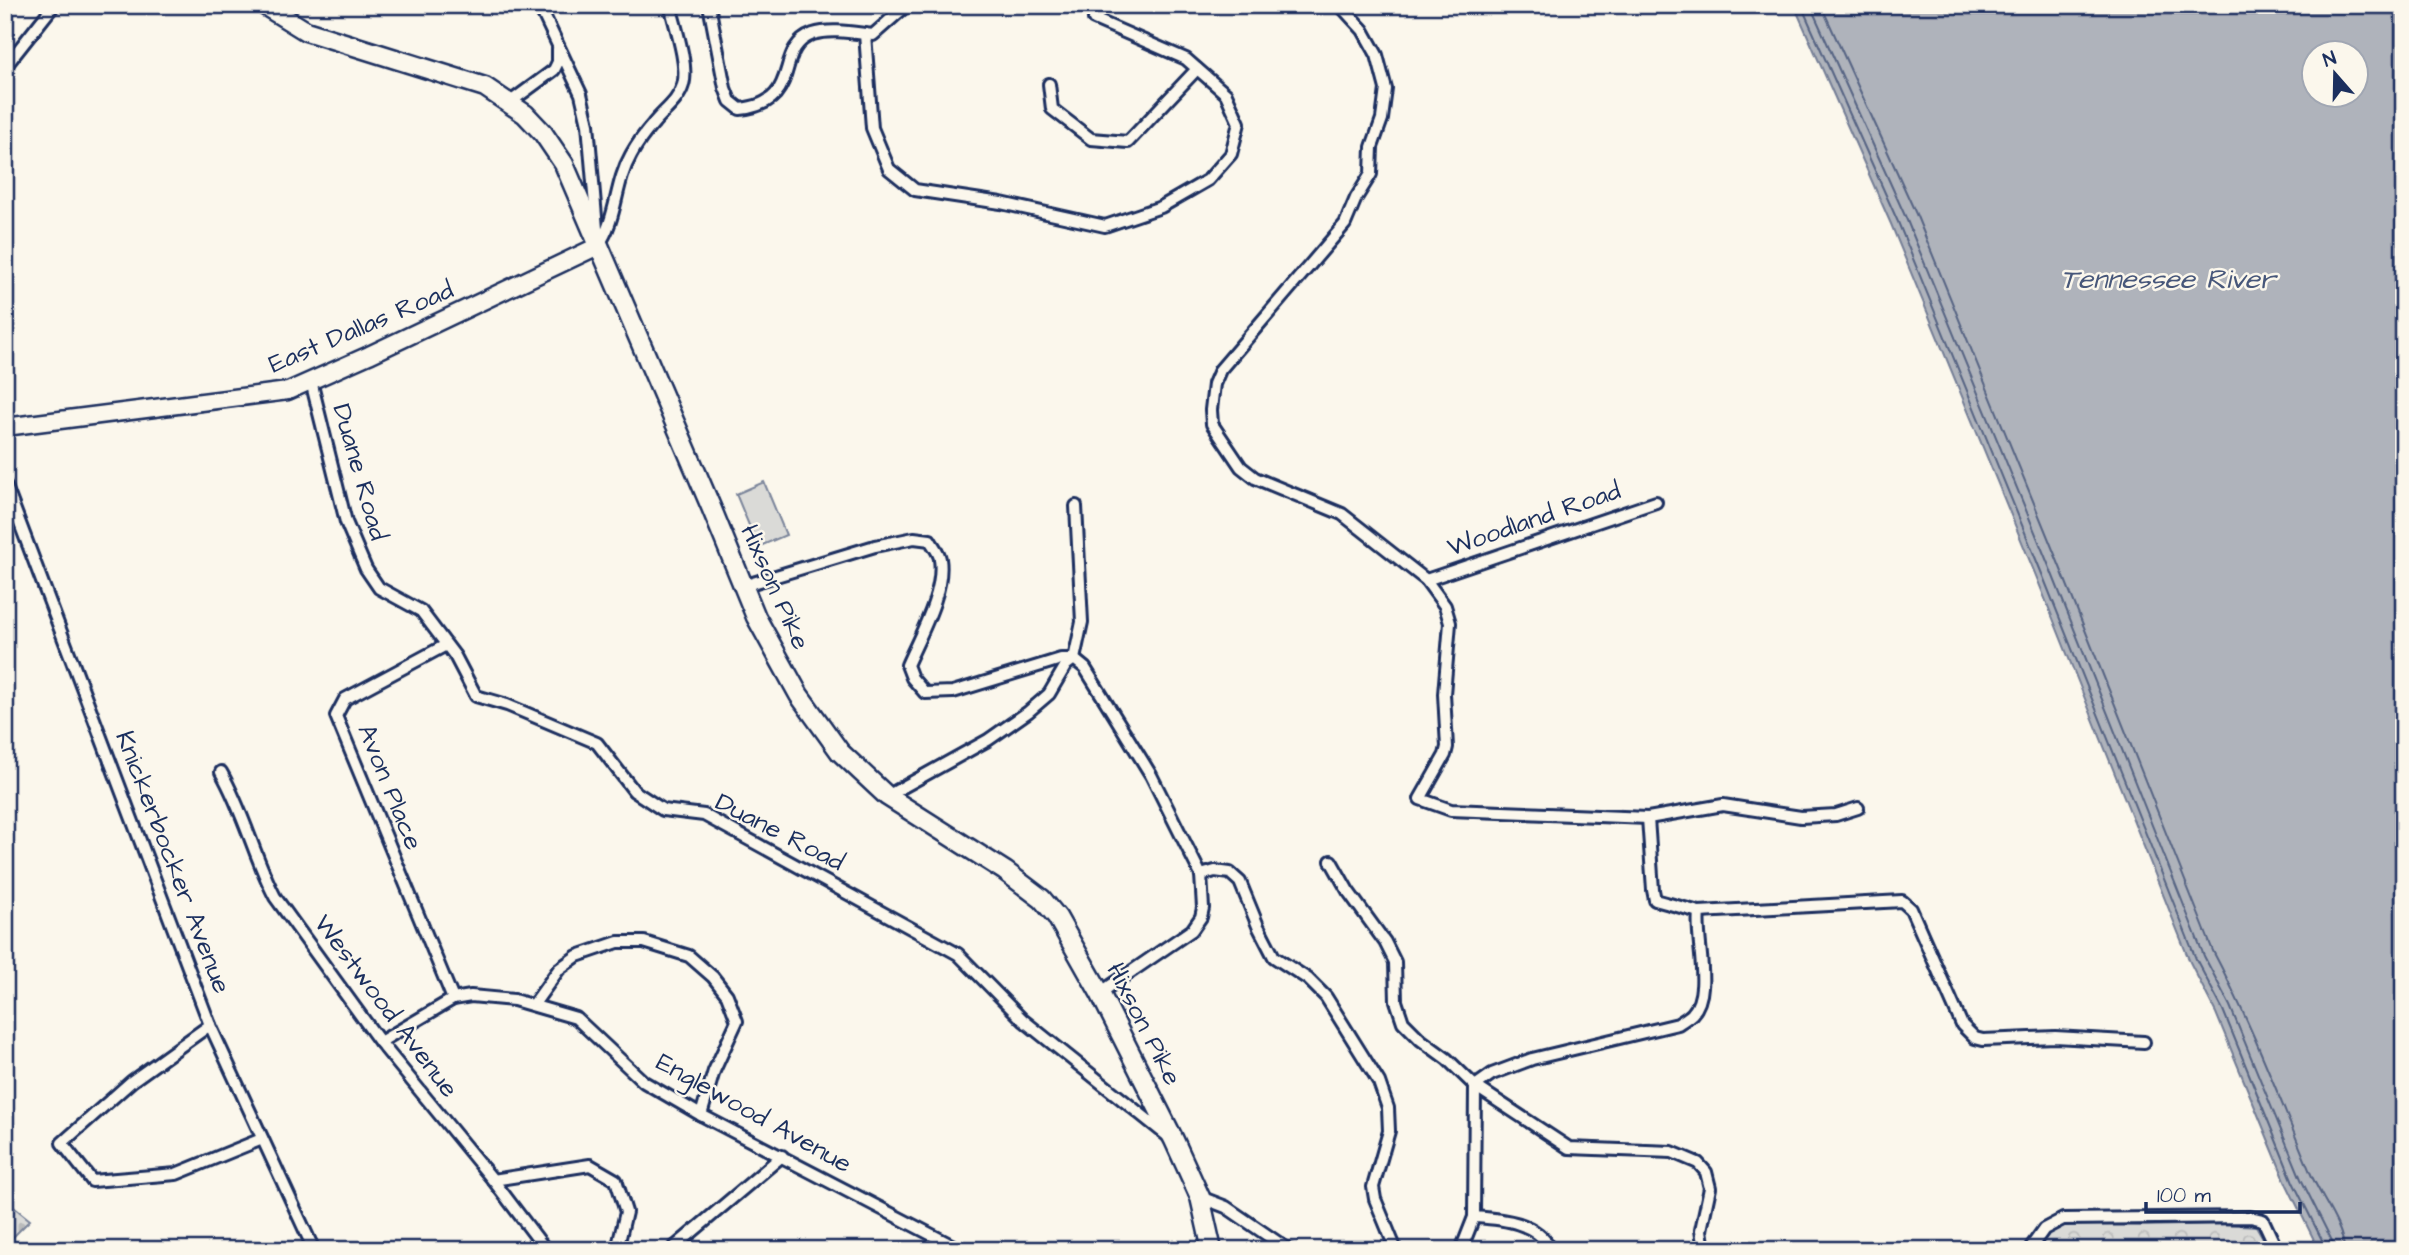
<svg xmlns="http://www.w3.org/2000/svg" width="2409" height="1255" font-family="'Architects Daughter',sans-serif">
  <defs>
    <pattern id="forest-crowns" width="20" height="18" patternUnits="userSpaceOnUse" patternTransform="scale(1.75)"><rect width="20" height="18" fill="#dadad7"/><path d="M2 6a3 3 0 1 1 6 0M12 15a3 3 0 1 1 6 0" fill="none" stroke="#babbbb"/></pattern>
    <pattern id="cemetery-stones" width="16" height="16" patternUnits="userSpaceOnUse" patternTransform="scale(1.75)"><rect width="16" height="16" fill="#dadad7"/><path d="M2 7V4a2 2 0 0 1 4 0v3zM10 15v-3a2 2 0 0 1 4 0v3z" fill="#babbbb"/></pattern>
  </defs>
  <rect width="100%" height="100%" fill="#fbf7ec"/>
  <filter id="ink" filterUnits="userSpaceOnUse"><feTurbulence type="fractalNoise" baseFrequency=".0143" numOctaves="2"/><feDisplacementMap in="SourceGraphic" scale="14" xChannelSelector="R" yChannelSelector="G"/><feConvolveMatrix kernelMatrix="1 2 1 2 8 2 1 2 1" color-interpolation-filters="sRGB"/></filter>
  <g filter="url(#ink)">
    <polygon fill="url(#forest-crowns)" stroke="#7a849a" stroke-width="2" points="2075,1224 2146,1226 2221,1224 2256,1226 2270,1250 2034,1250 2053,1228"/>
    <polygon fill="url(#cemetery-stones)" stroke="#7a849a" stroke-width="2" points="5,1200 30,1220 5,1245"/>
    <polygon fill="#dadad7" stroke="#7a849a" stroke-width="2" points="764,482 786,535 758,547 736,494"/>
    <path fill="#afb3bb" stroke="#747e96" stroke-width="2" fill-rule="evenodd" d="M1794,5H2404V1250H2319L2287,1185L2216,1013L2190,962L2036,576L1891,224ZM2314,52H2356V94H2314Z"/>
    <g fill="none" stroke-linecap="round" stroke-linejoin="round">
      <g stroke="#566483" stroke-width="2">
        <polyline points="1801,5 1898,222 2042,574 2196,959 2223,1010 2293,1182 2324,1244 2325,1250"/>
        <polyline points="1810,5 1906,218 2051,571 2204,956 2230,1006 2301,1179 2332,1241 2334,1250"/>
        <path d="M1821,5L1916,214L2060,567L2213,951C2251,1023 2279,1097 2310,1172C2319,1195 2344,1226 2344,1250"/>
      </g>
      <g stroke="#1b2f5e" stroke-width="16">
        <g id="street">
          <polyline points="539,5 581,94 588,124 597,229"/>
          <path d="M709,5L725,88L730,101L740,109C805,102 772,49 813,34C831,28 855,33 873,35L907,5"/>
          <polyline points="1168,5 1186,5"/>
          <polyline points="1340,5 1363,30 1377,55 1386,89 1382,119 1372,147 1371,174 1356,198 1345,224 1220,370 1214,384 1211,410 1212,424 1241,467 1255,478 1342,514 1426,580 1445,606 1450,623 1444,694 1447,747 1445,755 1420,799 1451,810 1648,818 1723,805 1801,817 1836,815 1858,808"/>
          <polyline points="865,34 872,128 889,169 915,190 1001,203 1105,226 1161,207 1208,180 1231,154 1239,123 1226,94 1186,59 1094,19 1105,5"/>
          <polyline points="5,67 54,5"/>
          <polyline points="1049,84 1052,109 1091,139 1128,142 1197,69"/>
          <polyline points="509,103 554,70 558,62 558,49"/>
          <path d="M598,246C618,217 614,185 631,155C637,144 645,133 653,124C663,111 678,102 683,85C689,67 675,25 670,5"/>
          <polyline points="311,381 346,522 366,569 379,588 421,611 455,656 476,696 507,705 597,743 634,791 663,810 704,815 958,954 1023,1020 1169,1137"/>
          <polyline points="5,484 210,1025 314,1250"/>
          <polyline points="1426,580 1656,502"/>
          <path d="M743,586L875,546L914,538L930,540C933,546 939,552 940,559C945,592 920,635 907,665L912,678L925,693L953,692L1061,659H1074L1085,668L1151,775L1201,875L1203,908L1201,917L1192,930L1100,993"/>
          <polyline points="446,645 345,699 336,716 453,999"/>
          <path d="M221,772C244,812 254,857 275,897L380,1042L493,1180L546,1250"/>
          <polyline points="887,796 988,740 1028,712 1049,694 1066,665 1074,659 1082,622 1076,506"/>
          <polyline points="1648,818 1653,890 1655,900 1699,912 1902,901 1911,909 1962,1025 1975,1038 1983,1040 2055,1037 2144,1042"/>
          <polyline points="1331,861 1348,891 1385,942 1395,962 1396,1001 1403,1022 1421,1040 1447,1059 1475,1086 1569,1148 1672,1152 1698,1163 1706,1172 1710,1188 1701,1230 1704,1250"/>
          <polyline points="1201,875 1215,871 1230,873 1240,882 1258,926 1274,957 1308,979 1326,997 1379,1082 1388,1108 1389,1131 1373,1187 1375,1199 1396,1250"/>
          <polyline points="534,1004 559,969 577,956 618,942 644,942 689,956 713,977 727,995 737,1021 714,1071 701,1115"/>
          <polyline points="210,1025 132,1081 62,1143 92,1181 176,1174 262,1139"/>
          <polyline points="380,1042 453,999 471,996 514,1000 576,1018 644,1082 701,1115 961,1250"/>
          <path d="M1475,1086L1492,1074L1532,1059L1678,1024C1682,1021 1688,1018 1692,1014C1713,992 1695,940 1699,912"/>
          <polyline points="493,1180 590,1165 616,1180 626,1212 617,1250"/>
          <polyline points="1200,1197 1226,1207 1289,1250"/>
          <path d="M1474,1217C1501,1219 1537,1221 1551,1250"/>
          <polyline points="671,1250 782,1156"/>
          <polyline points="1461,1250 1474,1217 1475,1086"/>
          <polyline points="2029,1250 2044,1229 2063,1219 2250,1217 2263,1220 2277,1250"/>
        </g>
      </g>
      <g stroke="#1b2f5e" stroke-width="21">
        <polyline id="secondary" points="5,427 288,391 369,355 598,246"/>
      </g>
      <g stroke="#1b2f5e" stroke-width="23">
        <polyline id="primary" points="264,5 306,31 485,87 525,114 543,133 564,164 711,507 756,617 799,695 840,752 887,796 1005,871 1042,899 1057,917 1100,993 1174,1140 1200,1197 1212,1250"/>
      </g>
      <use href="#street" stroke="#fbf7ec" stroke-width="10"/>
      <use href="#secondary" stroke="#fbf7ec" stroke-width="16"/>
      <use href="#primary" stroke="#fbf7ec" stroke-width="18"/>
    </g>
  </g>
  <g text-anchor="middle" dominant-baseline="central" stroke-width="5" stroke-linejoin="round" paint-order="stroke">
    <g font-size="26" fill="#1b2f5e" stroke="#fbf7ec">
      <text transform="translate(361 327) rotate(-23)">East Dallas Road</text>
      <text transform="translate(360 472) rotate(74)">Duane Road</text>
      <text transform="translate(1534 519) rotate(-19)">Woodland Road</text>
      <text transform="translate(775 587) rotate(66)">Hixson Pike</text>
      <text transform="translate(390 787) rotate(68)">Avon Place</text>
      <text transform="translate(780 832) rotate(27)">Duane Road</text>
      <text transform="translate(173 862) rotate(69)">Knickerbocker Avenue</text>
      <text transform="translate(386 1006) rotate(53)">Westwood Avenue</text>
      <text transform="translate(1144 1024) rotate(63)">Hixson Pike</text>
      <text transform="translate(754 1113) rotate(29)">Englewood Avenue</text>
    </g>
    <g font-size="28" font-style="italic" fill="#47577a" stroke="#fbf7ec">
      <text x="2168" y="279">Tennessee River</text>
    </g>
  </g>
  <rect width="2409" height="1255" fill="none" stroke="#fbf7ec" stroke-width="28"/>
  <rect x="14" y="14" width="2381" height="1227" fill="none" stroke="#1b2f5e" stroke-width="2.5" filter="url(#ink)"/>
  <g transform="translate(2335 74) rotate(340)"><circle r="33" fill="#fbf7ec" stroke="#a1a7b3" stroke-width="2"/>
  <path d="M0-5L12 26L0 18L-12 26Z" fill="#1b2f5e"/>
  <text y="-10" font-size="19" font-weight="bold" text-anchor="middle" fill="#1b2f5e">N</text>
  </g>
  <path d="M2146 1202v10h154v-10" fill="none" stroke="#1b2f5e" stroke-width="3.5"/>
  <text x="2157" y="1202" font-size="21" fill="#1b2f5e" stroke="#fbf7ec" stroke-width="5" paint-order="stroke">100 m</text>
</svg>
